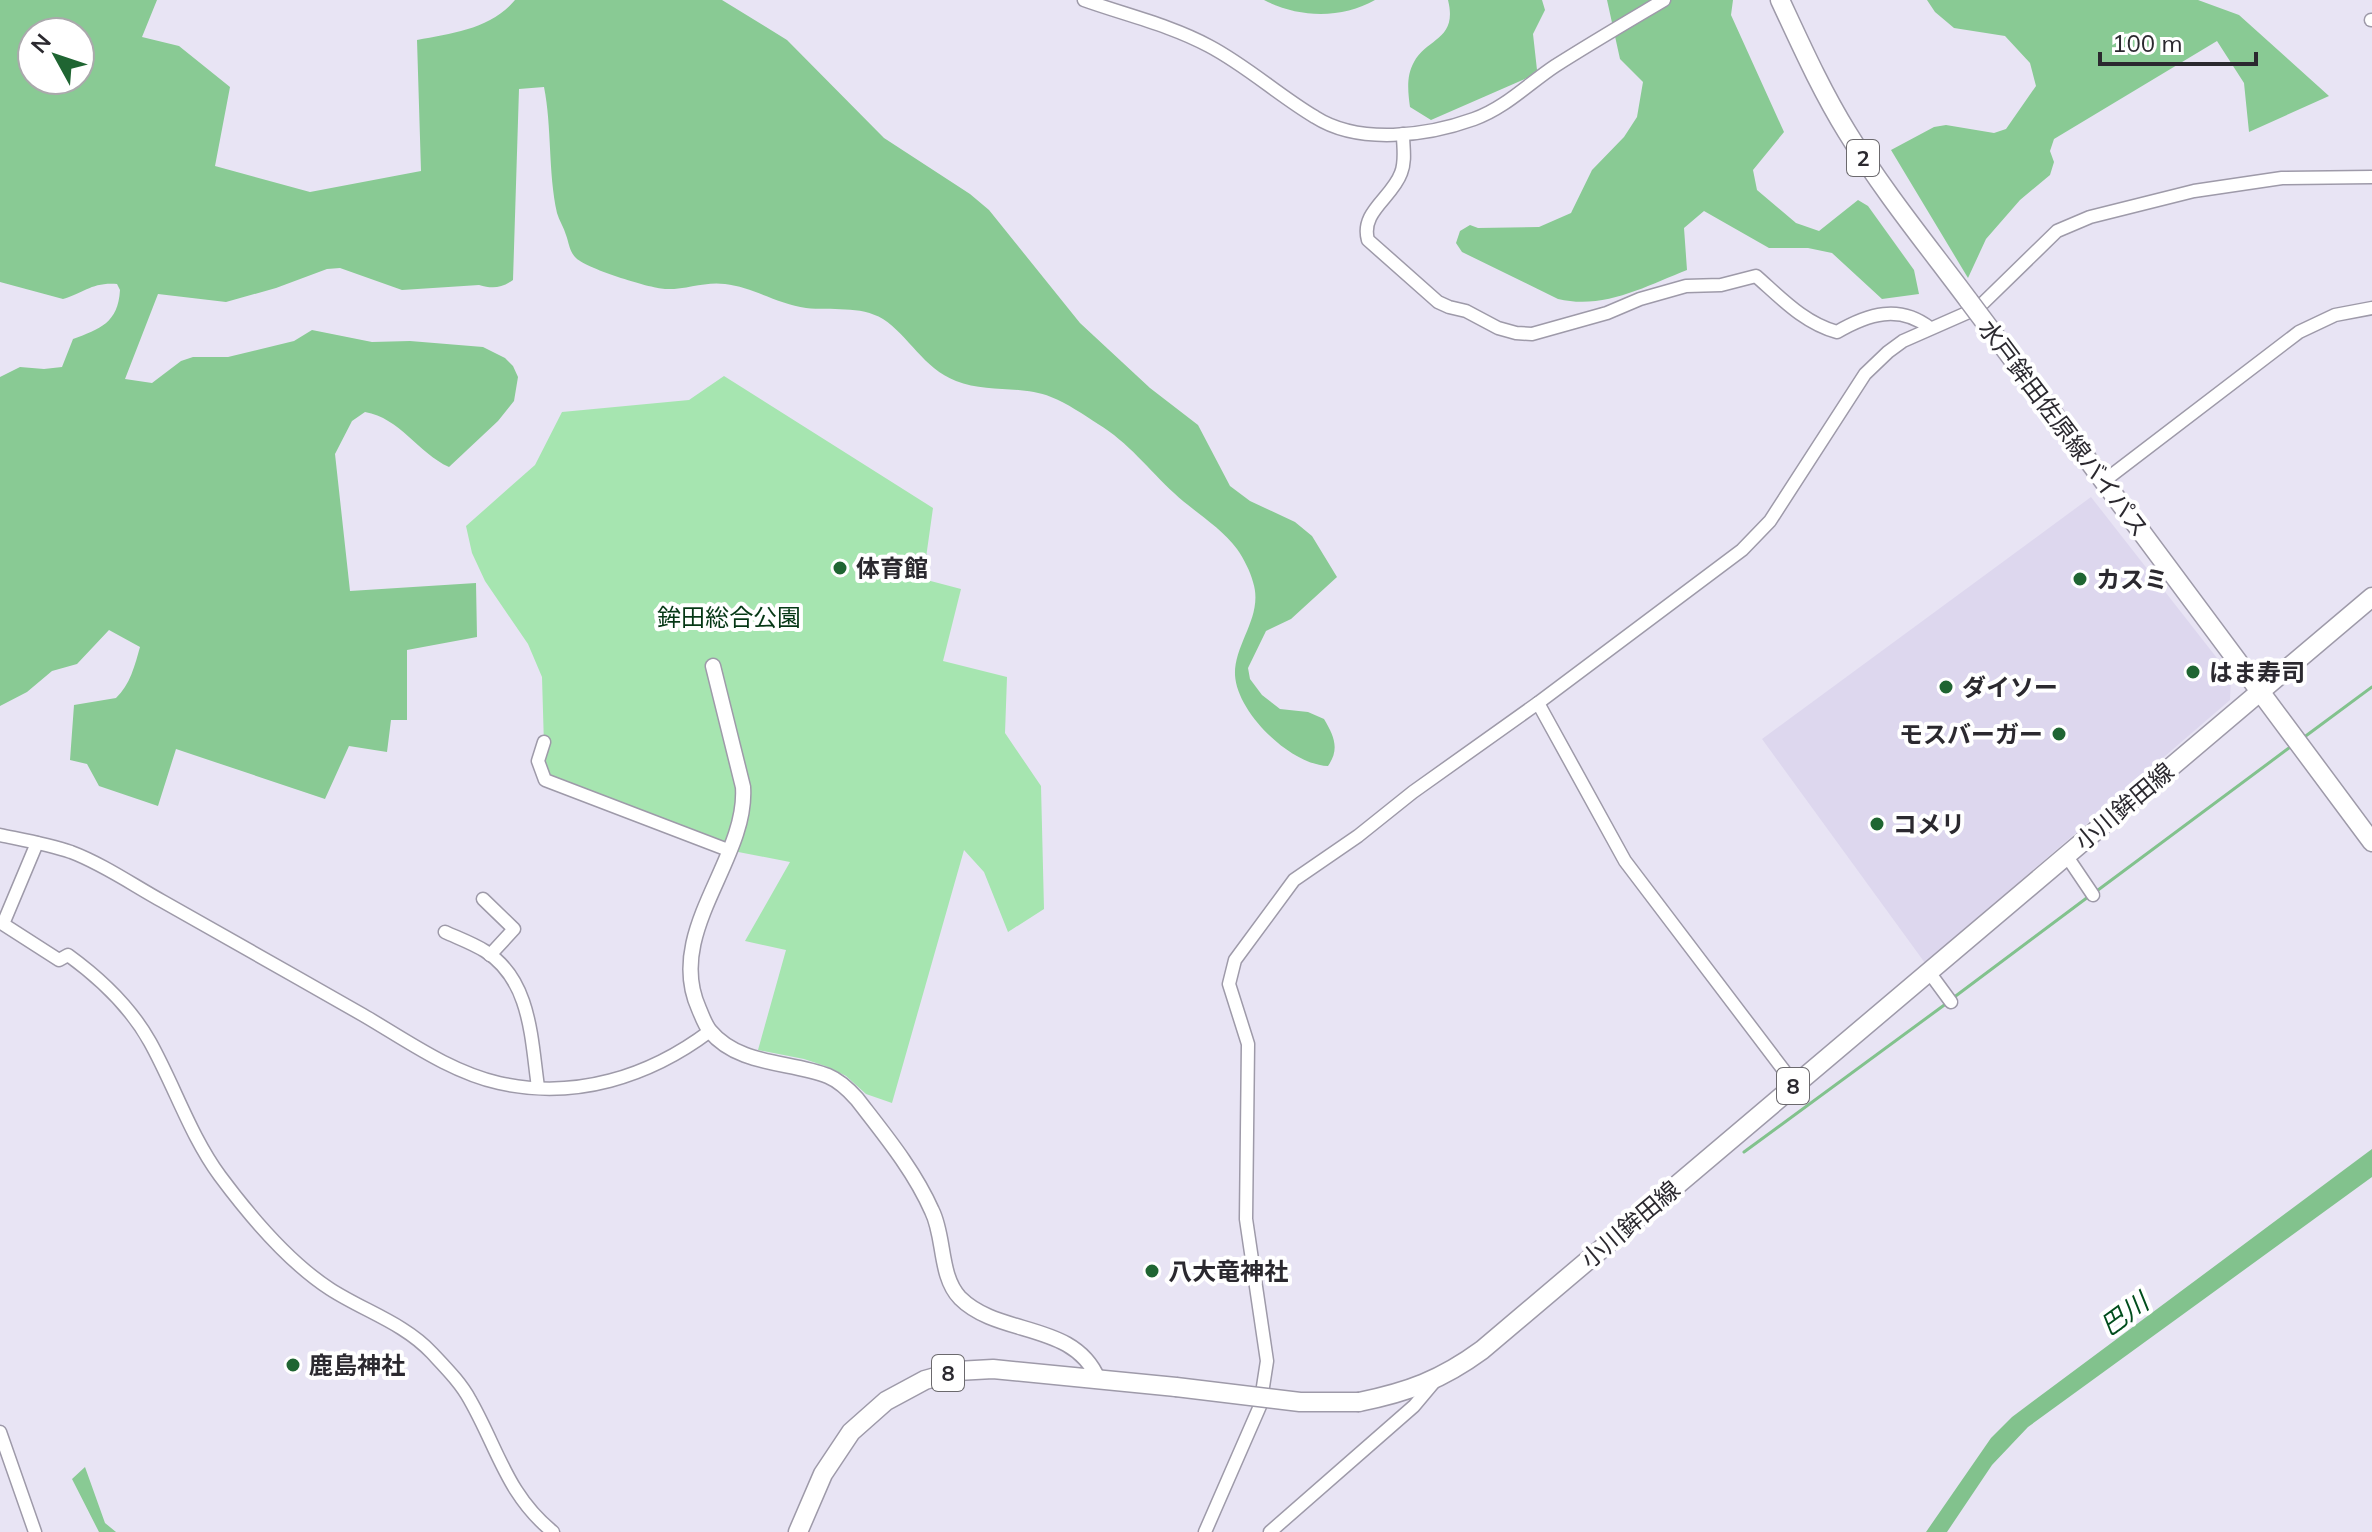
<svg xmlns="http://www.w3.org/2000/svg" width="2372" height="1532" font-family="Mulish,'Noto Sans JP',sans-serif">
  <rect width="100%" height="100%" fill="#e8e4f4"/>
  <polygon fill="#ddd7ee" points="2091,497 2231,676 2230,700 1925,963 1762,739"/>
  <polygon fill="#a6e5b0" points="724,376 933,508 923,579 961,589 943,661 1007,677 1005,733 1041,786 1044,909 1008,932 984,872 964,850 892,1103 866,1094 846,1076 828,1067 804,1059 758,1050 786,950 745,941 790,862 728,850 545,780 542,677 528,644 485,581 472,553 466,526 535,465 562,412 689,400"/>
  <g fill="#89ca94" fill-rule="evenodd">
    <path d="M0,0H157L142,37L179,46L230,87L215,166L310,192L421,171L417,40C453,33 491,29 515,0H722L787,40L884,138L970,194L989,210L1080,323L1150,388L1198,425L1230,486L1250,501L1295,522L1312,536L1337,577L1291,619L1266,631L1248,668L1250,679L1262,695L1280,709L1308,712L1324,719C1334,736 1340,749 1328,766C1291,765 1237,713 1235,675C1234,643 1264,616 1253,582C1250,571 1244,559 1237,549C1221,527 1194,512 1174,493C1149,470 1128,442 1098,424C1084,415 1067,403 1051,397C1021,385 986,393 956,381C923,368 909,336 883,319C860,305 831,311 806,308C778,304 752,287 725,284C705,281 685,290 665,289C649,288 584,268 575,257C569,250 569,243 566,235C564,228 559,220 557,213C548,172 552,127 544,87L519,89L513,280C501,288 493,289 479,285L402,290L340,268L327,269L276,288L226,302L158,294L125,379L152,383L181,361L193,357H228L294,341L312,330L372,342L410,341L483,347L505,358L513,366L518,377L514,401L498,421L449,467C418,453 400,418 365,412L352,421L335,454L350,591L476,583L477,637L407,650V720H391L387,752L349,746L325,799L176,749L158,806L99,786L87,764L70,760L74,705L116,698C130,685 135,665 140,647L109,630L77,664L52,671L27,692L0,706V377L20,367L44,369L62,367L73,339C100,329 118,323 120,290L117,284C92,282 84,293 63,299L0,282ZM32,32H80V80H32Z"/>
    <path d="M1264,0H1375C1342,19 1298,18 1264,0Z"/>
    <path d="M1448,0H1542L1545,10L1533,34L1537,70L1527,78L1431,120L1410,107C1408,92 1406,76 1414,62C1427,38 1458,40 1448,0Z"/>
    <path d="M1607,0H1733L1731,15L1784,132L1753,170L1757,190L1796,223L1819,231L1858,200L1868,206L1914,270L1919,294L1882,299L1832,253L1808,248H1769L1704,211L1684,228L1687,270C1646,286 1604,310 1558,299L1462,252L1456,243L1460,231L1470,225L1478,228L1539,227L1571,213L1592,170L1624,137L1637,117L1643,82L1620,59Z"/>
    <polygon points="1927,0 2198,0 2239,15 2329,96 2249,132 2244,83 2217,41 2054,139 2050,151 2054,162 2050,175 2020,200 1986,239 1968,278 1891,150 1934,127 1946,125 1994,133 2006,129 2036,86 2030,63 2005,36 1954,28 1935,12"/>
    <polygon points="85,1467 105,1523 116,1532 99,1532 72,1479"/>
  </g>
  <polygon fill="#82c28d" points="2372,1149 2372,1177 2028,1427 1992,1465 1947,1532 1926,1532 1991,1438 2012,1417"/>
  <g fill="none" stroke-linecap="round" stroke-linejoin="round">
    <g stroke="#82c28d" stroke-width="3">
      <polyline points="2303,738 2372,687"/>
      <polyline points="2094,893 2293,745"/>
      <polyline points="1953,998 2088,897"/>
      <polyline points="1744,1152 1947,1003"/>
    </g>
    <g stroke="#9e9aa9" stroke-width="15">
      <g id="minor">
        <path d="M1084,0C1126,15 1170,25 1209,46C1247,66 1278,95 1315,117C1359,145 1427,136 1474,119C1505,108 1528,84 1555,66C1591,43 1627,22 1664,0"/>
        <polyline points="2371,20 2372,20"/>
        <path d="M1403,134C1403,147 1406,161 1401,173C1392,198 1360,212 1368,240L1438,302L1449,307L1466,311L1498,328L1516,333L1532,334L1607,313L1640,299L1686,286L1721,285L1756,276C1781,298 1804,323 1837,332C1868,314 1899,304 1930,328"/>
        <polyline points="2104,481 2299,332 2335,315 2372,308"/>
        <polyline points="1538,703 1625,861 1795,1085"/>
        <polyline points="544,742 538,761 545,780 728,850"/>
        <path d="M0,835C24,840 48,844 71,852C103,864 133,885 162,901C230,939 296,977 363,1015C406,1040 450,1072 499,1083C575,1100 649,1077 710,1031"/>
        <path d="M37,843L3,924L59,960L68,955C101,979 130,1006 150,1042C175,1087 190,1135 220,1176C249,1215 290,1263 330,1289C364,1311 404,1323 432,1353C446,1368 461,1383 470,1400C498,1449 507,1495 553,1532"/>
        <polyline points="2066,855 2093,895"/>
        <polyline points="483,899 514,929 490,955"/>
        <path d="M445,932C458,938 472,943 485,951C531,980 531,1038 538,1087"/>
        <polyline points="1929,972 1951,1002"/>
        <polyline points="0,1432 35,1532"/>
        <polyline points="1205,1532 1260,1406 1267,1361 1246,1219 1248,1044 1229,984 1235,960 1294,880 1358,836 1413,792 1538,703 1742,550 1770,521 1865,374 1888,352 1903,341 1978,308 2057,231 2090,217 2194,191 2282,178 2372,177"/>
        <polyline points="1270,1532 1414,1406 1435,1381"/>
      </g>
    </g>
    <g stroke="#9e9aa9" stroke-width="17">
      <path id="tertiary" d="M713,666L743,787C748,860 664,932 699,1009C702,1016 705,1025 710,1031C739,1066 790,1061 828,1076C840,1081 849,1090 857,1099C884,1134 914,1170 932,1211C945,1237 939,1276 960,1298C999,1337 1074,1321 1098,1379"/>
    </g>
    <g stroke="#9e9aa9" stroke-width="21">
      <g id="primary">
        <path d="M1780,0C1801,45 1821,90 1847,132C1883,191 1928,246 1969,301"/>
        <polyline points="2050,409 2372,842"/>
        <path d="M1359,1402C1408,1392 1441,1380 1482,1350L2372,597"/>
        <polyline points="798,1532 823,1474 851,1432 886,1401 925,1380 957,1371 993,1369 1176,1387"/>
      </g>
    </g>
    <use href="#minor" stroke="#fff" stroke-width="12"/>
    <use href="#tertiary" stroke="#fff" stroke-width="14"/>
    <use href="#primary" stroke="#fff" stroke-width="18"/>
    <g stroke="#9e9aa9" stroke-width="21" stroke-linecap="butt">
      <g id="primary-bridge">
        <polyline points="1969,301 2050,409"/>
        <polyline points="1176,1387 1300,1402 1359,1402"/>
      </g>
    </g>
    <use href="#primary-bridge" stroke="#fff" stroke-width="18"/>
  </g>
  <g fill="#1f6532" stroke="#fff" stroke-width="3">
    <circle cx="840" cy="568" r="8"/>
    <circle cx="2080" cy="579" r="8"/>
    <circle cx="2193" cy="672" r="8"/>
    <circle cx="1946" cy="687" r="8"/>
    <circle cx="2059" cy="734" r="8"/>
    <circle cx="1877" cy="824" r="8"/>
    <circle cx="1152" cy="1271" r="8"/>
    <circle cx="293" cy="1365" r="8"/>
  </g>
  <g text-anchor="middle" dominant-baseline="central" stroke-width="8" stroke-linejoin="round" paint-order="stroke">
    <g fill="#fff" stroke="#6b696d" stroke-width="2">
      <rect x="1847" y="140" width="32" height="36" rx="6"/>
      <rect x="1777" y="1068" width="32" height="36" rx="6"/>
      <rect x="932" y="1355" width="32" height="36" rx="6"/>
    </g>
    <g font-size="22" font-weight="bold" fill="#2b292f">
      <text x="1863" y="158">2</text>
      <text x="1793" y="1086">8</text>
      <text x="948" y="1373">8</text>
    </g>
    <g font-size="24" fill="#2b292f" stroke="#fff">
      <text transform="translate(2064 428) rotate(53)">水戸鉾田佐原線バイパス</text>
      <text transform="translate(2124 806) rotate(-40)">小川鉾田線</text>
      <text transform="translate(1630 1224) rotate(-40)">小川鉾田線</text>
    </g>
    <g font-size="24" font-weight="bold" fill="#2b292f" stroke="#fff" text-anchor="start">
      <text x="856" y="568">体育館</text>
      <text x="2096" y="579">カスミ</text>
      <text x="2209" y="672">はま寿司</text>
      <text x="1962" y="687">ダイソー</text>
      <text x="2043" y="734" text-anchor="end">モスバーガー</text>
      <text x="1893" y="824">コメリ</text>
      <text x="1168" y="1271">八大竜神社</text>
      <text x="309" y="1365">鹿島神社</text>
    </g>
    <g font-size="24" fill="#053715" stroke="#fff">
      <text x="729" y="617">鉾田総合公園</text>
    </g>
    <g font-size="26" font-style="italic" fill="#004d1d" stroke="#fff">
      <text transform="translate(2124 1314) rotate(-36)">巴川</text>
    </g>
  </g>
  <g transform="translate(56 56) rotate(310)"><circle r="38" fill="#ffffff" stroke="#aaa9ac" stroke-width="2"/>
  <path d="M0-6L14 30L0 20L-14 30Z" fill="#1f6532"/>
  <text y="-12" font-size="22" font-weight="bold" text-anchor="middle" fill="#2b292f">N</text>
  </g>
  <path d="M2100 52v12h156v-12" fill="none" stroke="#2b292f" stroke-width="4"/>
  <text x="2112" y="52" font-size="24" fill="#2b292f" stroke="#ffffff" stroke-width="6" paint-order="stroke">100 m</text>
</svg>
